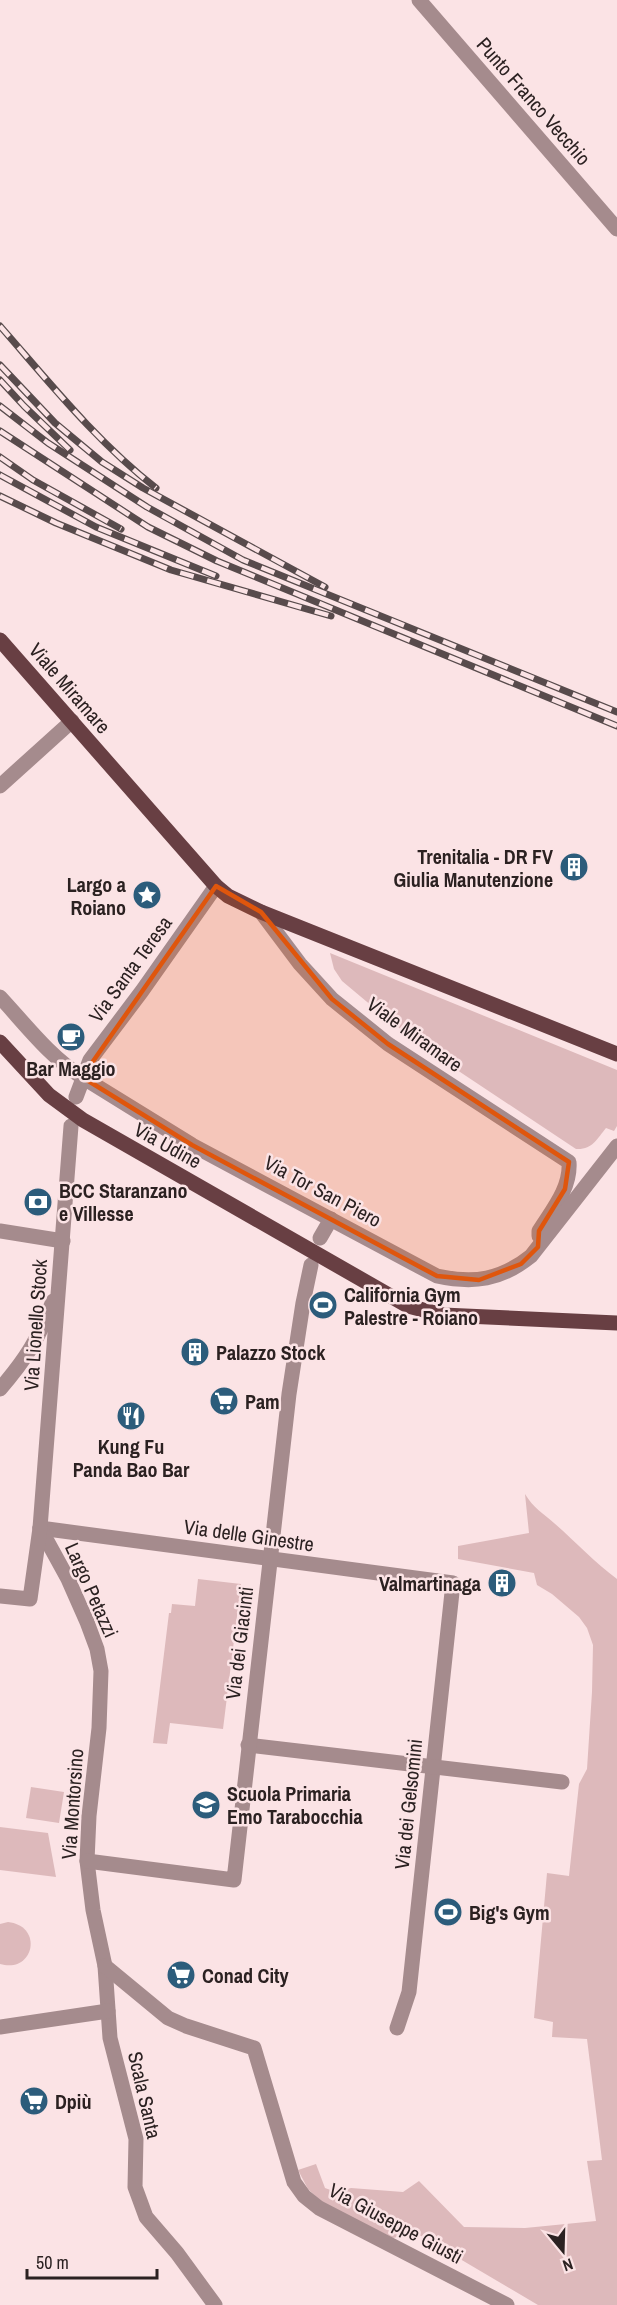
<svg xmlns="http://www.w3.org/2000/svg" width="617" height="2305" font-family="'Archivo Narrow',sans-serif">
  <rect width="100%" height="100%" fill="#fbe3e5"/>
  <g fill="#ddb9bb">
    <path d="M330,953L617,1070V1126L614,1131L606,1128C597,1139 592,1150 576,1149L442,1060L391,1022L342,981L334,969Z"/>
    <path d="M525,1494C534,1509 542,1512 554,1523C576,1542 594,1562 617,1579V2305H538L416,2233L393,2238L324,2204L308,2189L298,2170L316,2164L325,2188L336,2192L351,2188L403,2192L419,2181L464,2227L525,2228L596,2221L587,2161L602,2160L587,2039L552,2037L553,2022L534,2018L547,1873L569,1876L579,1784L587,1769L592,1692L593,1645L587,1628L579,1617L552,1594L537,1585L534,1573L458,1559V1546L529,1533Z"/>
    <polygon points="198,1579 241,1584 223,1729 170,1723 167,1744 153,1743 169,1613 171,1613 172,1604 195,1606"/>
    <polygon points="31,1787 64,1792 59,1823 26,1818"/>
    <polygon points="0,1827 48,1833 56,1877 0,1870"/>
    <path d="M8,1922C44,1926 34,1974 0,1964V1924Z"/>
  </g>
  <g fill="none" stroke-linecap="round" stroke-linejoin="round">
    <g stroke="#a58b8d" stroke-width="15">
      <polyline points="419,0 617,229"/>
      <polyline points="0,786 72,721"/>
      <path d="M261,912L300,964L332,999L388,1044L569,1162C571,1188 552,1210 539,1231V1236"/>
      <path d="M0,997C26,1025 49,1056 82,1077L192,1145L437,1276C474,1284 501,1280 531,1256L617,1146"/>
      <polyline points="76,1097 90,1060 142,991 216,886"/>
      <polyline points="0,1231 63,1241"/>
      <polyline points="320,1238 331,1219"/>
      <path d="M0,1389C26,1359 39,1338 53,1301"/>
      <polyline points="40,1528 453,1583 409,1992 397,2028"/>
      <polyline points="40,1528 68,1579 87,1622 97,1649 101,1671 99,1728 89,1816 87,1861 93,1910 105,1966 110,2038 136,2139 135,2187 146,2217 177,2253 215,2305"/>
      <polyline points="0,1596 30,1599 40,1528 71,1126"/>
      <polyline points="248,1745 562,1782"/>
      <polyline points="87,1861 234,1880 289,1394 303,1303 311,1265"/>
      <polyline points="105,1966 168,2018 186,2026 254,2048 294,2182 304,2196 319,2208 507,2305"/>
      <polyline points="0,2027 108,2011"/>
    </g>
    <g stroke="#683f43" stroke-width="15">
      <polyline points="0,640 216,886 228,896 261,912 617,1054"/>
      <polyline points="0,1042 49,1095 83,1120 408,1306 443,1315 617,1323"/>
    </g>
    <g stroke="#584b4c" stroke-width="7">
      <g id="rail">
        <path d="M0,326C49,382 97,442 156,488"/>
        <polyline points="0,365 55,423 102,462 143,488 325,587"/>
        <polyline points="0,380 24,406 70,450"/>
        <polyline points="0,406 48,443 147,507 243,560 617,712"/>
        <polyline points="0,431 148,527 217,561 617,726"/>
        <polyline points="0,457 33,480 121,529"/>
        <polyline points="0,475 96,527 216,576"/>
        <polyline points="0,496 56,523 171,570 331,616"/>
      </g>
    </g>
    <use href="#rail" stroke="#fbe3e5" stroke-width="4.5" stroke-dasharray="14" stroke-linecap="butt"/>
  </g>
  <path fill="#df560d" fill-opacity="0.2" stroke="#df560d" stroke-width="4.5" stroke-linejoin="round" d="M216,886L261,912L332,999L388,1044L569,1162L565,1189L539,1231L538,1247L521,1264L479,1280L437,1276L192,1145L82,1077Z"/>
  <defs>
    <g id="building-disc" transform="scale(1.5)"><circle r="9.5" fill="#2c5c7b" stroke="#fbe3e5"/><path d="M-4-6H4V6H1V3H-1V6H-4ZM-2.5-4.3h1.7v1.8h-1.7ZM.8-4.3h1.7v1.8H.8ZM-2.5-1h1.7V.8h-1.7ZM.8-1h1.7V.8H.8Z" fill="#fff"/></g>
    <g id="sight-disc" transform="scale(1.5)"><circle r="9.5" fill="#2c5c7b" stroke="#fbe3e5"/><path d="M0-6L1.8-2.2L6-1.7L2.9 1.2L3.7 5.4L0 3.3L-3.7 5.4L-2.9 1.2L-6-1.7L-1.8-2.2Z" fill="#fff"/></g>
    <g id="cafe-disc" transform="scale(1.5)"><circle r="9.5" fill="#2c5c7b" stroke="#fbe3e5"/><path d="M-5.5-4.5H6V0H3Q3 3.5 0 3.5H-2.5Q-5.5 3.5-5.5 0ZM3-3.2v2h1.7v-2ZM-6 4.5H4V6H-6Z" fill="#fff"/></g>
    <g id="bank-disc" transform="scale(1.5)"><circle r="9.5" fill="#2c5c7b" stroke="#fbe3e5"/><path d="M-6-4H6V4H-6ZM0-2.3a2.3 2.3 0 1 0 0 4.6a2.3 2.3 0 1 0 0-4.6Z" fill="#fff"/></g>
    <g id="stadium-disc" transform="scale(1.5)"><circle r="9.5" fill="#2c5c7b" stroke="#fbe3e5"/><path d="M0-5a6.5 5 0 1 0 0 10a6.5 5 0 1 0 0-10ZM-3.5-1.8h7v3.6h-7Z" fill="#fff"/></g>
    <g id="supermarket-disc" transform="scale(1.5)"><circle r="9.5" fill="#2c5c7b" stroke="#fbe3e5"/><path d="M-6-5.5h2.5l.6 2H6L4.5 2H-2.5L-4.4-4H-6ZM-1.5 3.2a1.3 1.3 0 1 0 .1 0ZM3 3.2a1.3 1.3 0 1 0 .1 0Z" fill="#fff"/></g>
    <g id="restaurant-disc" transform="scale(1.5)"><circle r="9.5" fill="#2c5c7b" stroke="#fbe3e5"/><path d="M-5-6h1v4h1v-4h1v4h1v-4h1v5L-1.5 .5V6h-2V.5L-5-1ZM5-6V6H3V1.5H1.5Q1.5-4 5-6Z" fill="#fff"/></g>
    <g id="school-disc" transform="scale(1.5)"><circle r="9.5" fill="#2c5c7b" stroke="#fbe3e5"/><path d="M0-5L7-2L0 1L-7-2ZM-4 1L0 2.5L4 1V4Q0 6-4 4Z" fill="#fff"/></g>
  </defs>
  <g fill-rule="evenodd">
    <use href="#building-disc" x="574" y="867"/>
    <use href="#sight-disc" x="147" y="895"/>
    <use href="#cafe-disc" x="71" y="1037"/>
    <use href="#bank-disc" x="38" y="1202"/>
    <use href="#stadium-disc" x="323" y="1305"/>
    <use href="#building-disc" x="195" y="1352"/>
    <use href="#supermarket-disc" x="224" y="1401"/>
    <use href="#restaurant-disc" x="131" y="1416"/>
    <use href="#building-disc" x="502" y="1583"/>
    <use href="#school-disc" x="206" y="1805"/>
    <use href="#stadium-disc" x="448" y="1912"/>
    <use href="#supermarket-disc" x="181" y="1975"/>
    <use href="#supermarket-disc" x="34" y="2101"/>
  </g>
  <g text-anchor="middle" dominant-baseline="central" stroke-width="5" stroke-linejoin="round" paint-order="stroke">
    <g font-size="20" fill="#2b2121" stroke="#fbe3e5">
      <text transform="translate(534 101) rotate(49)">Punto Franco Vecchio</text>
      <text transform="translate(70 688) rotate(49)">Viale Miramare</text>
      <text transform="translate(130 969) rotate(-54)">Via Santa Teresa</text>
      <text transform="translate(415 1034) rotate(36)">Viale Miramare</text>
      <text transform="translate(168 1145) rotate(29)">Via Udine</text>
      <text transform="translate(323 1191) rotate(28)">Via Tor San Piero</text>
      <text transform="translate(35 1325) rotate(-86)">Via Lionello Stock</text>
      <text transform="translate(249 1535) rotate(8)">Via delle Ginestre</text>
      <text transform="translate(92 1590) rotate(66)">Largo Petazzi</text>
      <text transform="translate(239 1643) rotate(-83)">Via dei Giacinti</text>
      <text transform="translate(72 1804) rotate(-86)">Via Montorsino</text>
      <text transform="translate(408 1804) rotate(-84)">Via dei Gelsomini</text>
      <text transform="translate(145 2095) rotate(77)">Scala Santa</text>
      <text transform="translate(396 2223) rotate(28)">Via Giuseppe Giusti</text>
    </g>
    <g font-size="20" font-weight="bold" fill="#2b2121" stroke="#fbe3e5" text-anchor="start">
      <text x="553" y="856" text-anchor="end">Trenitalia - DR FV<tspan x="553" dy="23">Giulia Manutenzione</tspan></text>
      <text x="126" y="884" text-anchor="end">Largo a<tspan x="126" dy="23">Roiano</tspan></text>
      <text x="71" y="1068" text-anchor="middle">Bar Maggio</text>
      <text x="59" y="1190">BCC Staranzano<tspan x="59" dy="23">e Villesse</tspan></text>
      <text x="344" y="1294">California Gym<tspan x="344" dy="23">Palestre - Roiano</tspan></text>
      <text x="216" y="1352">Palazzo Stock</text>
      <text x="245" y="1401">Pam</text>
      <text x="131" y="1446" text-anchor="middle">Kung Fu<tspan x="131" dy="23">Panda Bao Bar</tspan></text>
      <text x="481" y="1583" text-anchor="end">Valmartinaga</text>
      <text x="227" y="1793">Scuola Primaria<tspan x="227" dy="23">Emo Tarabocchia</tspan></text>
      <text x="469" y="1912">Big's Gym</text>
      <text x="202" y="1975">Conad City</text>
      <text x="55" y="2101">Dpiù</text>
    </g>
  </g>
  <g transform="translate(563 2251) rotate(161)" stroke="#fbe3e5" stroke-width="4.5" paint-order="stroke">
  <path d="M0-4.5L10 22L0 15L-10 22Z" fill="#2b2121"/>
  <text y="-9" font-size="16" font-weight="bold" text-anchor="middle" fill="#2b2121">N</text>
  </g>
  <path d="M27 2269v9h130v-9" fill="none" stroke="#2b2121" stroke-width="3"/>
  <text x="36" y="2269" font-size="18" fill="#2b2121" stroke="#fbe3e5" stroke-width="4.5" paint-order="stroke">50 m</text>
</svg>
